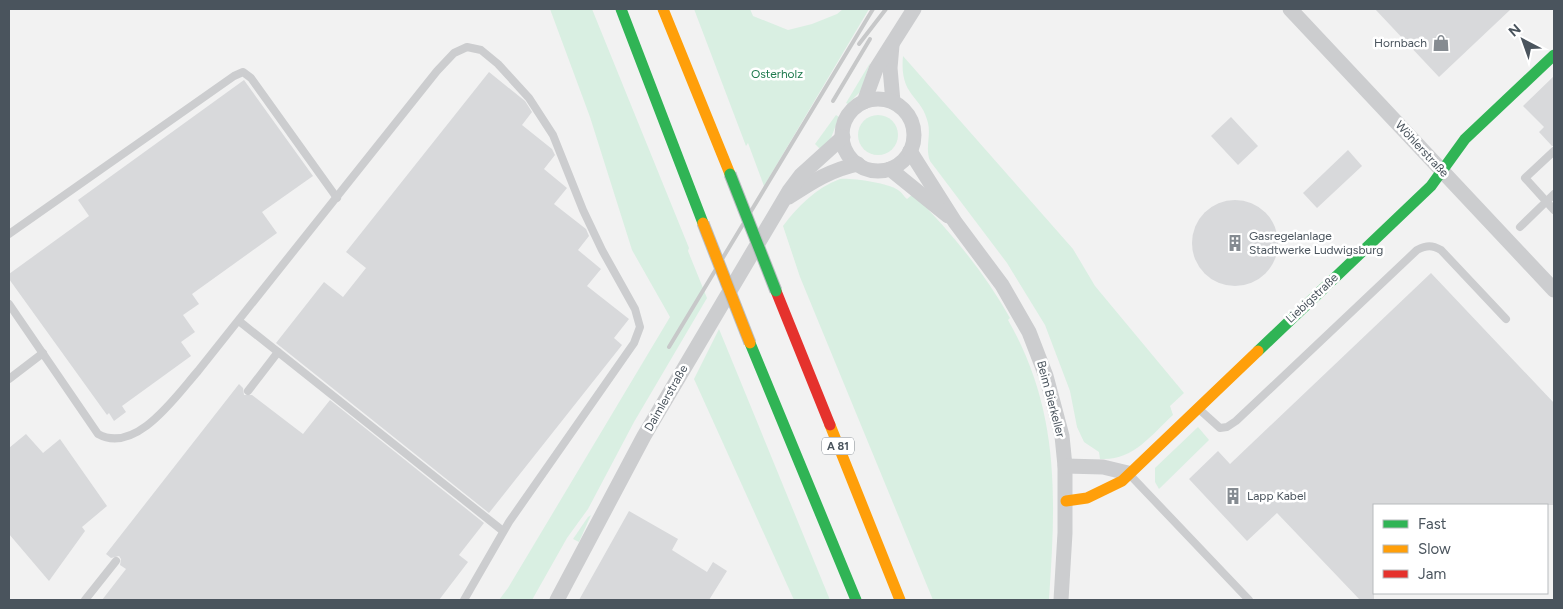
<svg xmlns="http://www.w3.org/2000/svg" width="1563" height="609" font-family="Figtree,sans-serif">
<style>
.green{fill:#d9efe2}
.building{fill:#d8d9db}
.lines{fill:none;stroke-linecap:round;stroke-linejoin:round}
.lane{stroke:#cccdcf;stroke-width:8}
.street{stroke:#cccdcf;stroke-width:15}
.fast{stroke:#30b455;stroke-width:11}
.slow{stroke:#ff9f0a;stroke-width:11}
.jam{stroke:#e5322d;stroke-width:11}
.rail{stroke:#c7c8c9;stroke-width:4}
.fast-bridge-casing{stroke:#b8bcc0;stroke-width:13;stroke-linecap:butt}
.slow-bridge-casing{stroke:#b8bcc0;stroke-width:13;stroke-linecap:butt}
.fast-bridge{stroke:#30b455;stroke-width:11}
.slow-bridge{stroke:#ff9f0a;stroke-width:11}
.labels{text-anchor:middle;dominant-baseline:central;stroke-width:5;stroke-linejoin:round;paint-order:stroke}
.shield{fill:#fff;stroke:#80878e;stroke-width:1}
.shield-label{font-size:11px;font-weight:bold;fill:#4a545d}
.poi-label{font-size:12px;fill:#4a545d;stroke:#fff;text-anchor:start}
.park-label{font-size:12px;fill:#207a4e;stroke:#fff}
.street-label{font-size:12px;fill:#4a545d;stroke:#fff}
</style>
<rect width="100%" height="100%" fill="#f2f2f2"/>
<!-- green -->
<g class="green">
<path d="M 550,9 L 592,9 L 689,248 L 688,251 L 707,298 L 634,422 L 588,509 L 567,538 L 532,600 L 499,600 L 508,588 L 670,317 L 632,250 L 590,117 Z"/>
<path d="M 694,9 L 750,9 L 753,16 L 788,30 L 812,24 L 837,14 L 843,9 L 869,9 L 764,186 L 748,143 L 746,146 Z"/>
<path d="M 903,56 L 1073,249 L 1095,286 L 1184,393 L 1170,406 L 1173,415 C 1150,436 1133,461 1100,459 L 1099,452 L 1084,442 L 1077,427 L 1070,391 L 1045,325 L 1007,263 L 930,161 C 925,148 931,136 928,123 C 922,95 899,97 903,56 Z"/>
<path d="M 870,63 L 861,91 L 848,104 L 846,103 Z"/>
<path d="M 836,115 L 839,117 L 831,138 L 821,150 L 815,144 Z"/>
<circle cx="878" cy="135" r="20"/>
<path d="M 840,179 C 852,178 888,183 898,190 C 902,192 904,197 907,199 L 913,194 C 951,232 984,272 1010,318 L 1008,320 C 1060,411 1056,498 1049,599 L 1051,600 L 933,600 L 800,277 L 783,226 C 798,206 816,188 840,179 Z"/>
<path d="M 719,329 L 830,600 L 794,600 L 694,379 Z"/>
<path d="M 1198,427 L 1209,440 L 1159,489 L 1155,482 L 1155,468 Z"/>
<path d="M 591,515 L 579,542 L 573,539 L 588,517 Z"/>
</g>
<!-- building -->
<g class="building">
<path d="M 1375,9 L 1511,9 L 1439,77 Z"/>
<path d="M 489,72 L 525,101 L 532,112 L 522,125 L 552,149 L 555,155 L 544,169 L 567,188 L 554,204 L 586,229 L 589,236 L 578,250 L 601,269 L 587,286 L 629,319 L 614,338 L 622,345 L 489,513 L 276,343 L 324,282 L 343,297 L 366,268 L 346,252 Z"/>
<path d="M 1554,76 L 1554,146 L 1552,146 L 1539,132 L 1544,127 L 1523,106 Z"/>
<path d="M 244,80 L 313,176 L 262,212 L 277,233 L 192,294 L 199,304 L 183,315 L 195,332 L 181,342 L 191,356 L 122,406 L 126,412 L 114,421 L 109,413 L 107,415 L 9,279 L 9,274 L 89,216 L 78,200 Z"/>
<path d="M 1231,117 L 1258,146 L 1238,165 L 1211,136 Z"/>
<path d="M 1348,150 L 1362,166 L 1317,208 L 1303,193 Z"/>
<circle cx="1235" cy="243" r="43"/>
<path d="M 1431,273 L 1554,403 L 1554,505 L 1374,505 L 1374,600 L 1360,600 L 1277,513 L 1247,541 L 1189,479 L 1218,451 L 1230,464 Z"/>
<path d="M 239,384 L 243,388 L 244,395 L 252,395 L 303,434 L 330,400 L 484,523 L 459,555 L 468,562 L 439,600 L 102,600 L 126,569 L 120,565 L 121,559 L 119,556 L 111,558 L 106,554 Z"/>
<path d="M 26,434 L 43,453 L 60,439 L 107,506 L 82,527 L 85,531 L 49,581 L 9,534 L 9,448 Z"/>
<path d="M 629,511 L 678,539 L 672,550 L 707,572 L 713,562 L 727,571 L 709,600 L 579,600 Z"/>
</g>
<g class="lines">
<!-- lane -->
<g class="lane">
<path d="M 1554,151 L 1525,178 L 1554,210"/>
<path d="M 1520,227 L 1554,194"/>
<path d="M 9,234 L 234,76 L 243,72 L 251,78 L 337,198"/>
<path d="M 9,304 L 98,434 C 136,455 176,396 198,371 L 437,71 L 454,53 L 467,47 L 481,50 L 498,64 L 529,98 L 553,135 L 583,210 L 602,250 L 635,309 L 640,327 L 634,343 L 509,522 L 464,600"/>
<path d="M 239,321 L 503,531"/>
<path d="M 9,379 L 43,353"/>
<path d="M 248,391 L 278,352"/>
<path d="M 1200,410 L 1220,428 L 1227,427 L 1236,421 L 1417,250 C 1427,245 1432,245 1441,250 L 1506,319"/>
<path d="M 1130,475 L 1249,600"/>
<path d="M 85,600 L 116,561"/>
</g>
<!-- street -->
<g class="street">
<path d="M 1290,9 L 1554,290"/>
<path d="M 892,45 L 890,68 L 893,102"/>
<circle cx="878" cy="135" r="36"/>
<path d="M 864,102 L 876,69 L 914,9"/>
<path d="M 910,151 L 955,222 L 1002,285 L 1029,332 L 1046,376 L 1062,436 L 1065,466 L 1065,533 L 1061,600"/>
<path d="M 890,169 L 948,216"/>
<path d="M 789,197 C 812,182 830,170 858,164"/>
<path d="M 1065,466 L 1103,467 L 1128,473"/>
<path d="M 557,600 L 644,436 L 789,191 L 801,175 L 843,137"/>
</g>
<!-- fast -->
<g class="fast">
<path d="M 621,9 L 703,223"/>
<path d="M 750,343 L 856,600"/>
<path d="M 1258,351 L 1431,186 L 1465,139 L 1554,55"/>
</g>
<!-- slow -->
<g class="slow">
<path d="M 663,9 L 730,174"/>
<path d="M 830,425 L 900,600"/>
<path d="M 1066,501 L 1087,498 L 1122,481 L 1258,351"/>
</g>
<!-- jam -->
<path class="jam" d="M 776,291 L 830,425"/>
<!-- rail -->
<g class="rail">
<path d="M 859,44 L 886,9"/>
<path d="M 833,101 L 870,39"/>
<path d="M 669,347 L 873,9"/>
</g>
<!-- fast-bridge casing -->
<g class="fast-bridge-casing">
<path id="fast-bridge" d="M 730,174 L 776,291"/>
</g>
<!-- slow-bridge casing -->
<g class="slow-bridge-casing">
<path id="slow-bridge" d="M 703,223 L 750,343"/>
</g>
<!-- fast-bridge -->
<use href="#fast-bridge" class="fast-bridge"/>
<!-- slow-bridge -->
<use href="#slow-bridge" class="slow-bridge"/>
</g>
<!-- icons -->
<defs>
<g id="shop-bare" transform="scale(1.35)"><path d="M-5-2.5h2.3a2.7 3.5 0 0 1 5.4 0H5L5.5 6h-11ZM-1.5-2.5h3a1.5 2.3 0 0 0-3 0Z" fill="#858b91" stroke="#fff" stroke-width="2.5" paint-order="stroke"/></g>
<g id="building-bare" transform="scale(1.35)"><path d="M-4-6H4V6H1V3H-1V6H-4ZM-2.5-4.3h1.7v1.8h-1.7ZM.8-4.3h1.7v1.8H.8ZM-2.5-1h1.7V.8h-1.7ZM.8-1h1.7V.8H.8Z" fill="#858b91" stroke="#fff" stroke-width="2.5" paint-order="stroke"/></g>
</defs>
<g fill-rule="evenodd">
<use href="#shop-bare" x="1441" y="43"/>
<use href="#building-bare" x="1235" y="243"/>
<use href="#building-bare" x="1233" y="496"/>
</g>
<g class="labels">
<!-- shield labels -->
<rect class="shield" x="822" y="437.5" width="32" height="17" rx="4"/>
<g class="shield-label">
<text x="838" y="446">A 81</text>
</g>
<!-- poi labels -->
<g class="poi-label">
<text x="1427" y="43" text-anchor="end">Hornbach</text>
<text x="1249" y="236">Gasregelanlage<tspan x="1249" dy="14">Stadtwerke Ludwigsburg</tspan></text>
<text x="1247" y="496">Lapp Kabel</text>
</g>
<!-- park labels -->
<g class="park-label">
<text x="777" y="74">Osterholz</text>
</g>
<!-- street labels -->
<g class="street-label">
<text transform="translate(1422 149) rotate(47)">Wöhlerstraße</text>
<text transform="translate(1312 298) rotate(-43)">Liebigstraße</text>
<text transform="translate(666 398) rotate(-60)">Daimlerstraße</text>
<text transform="translate(1051 399) rotate(75)">Beim Bierkeller</text>
</g>
</g>
<!-- border -->
<rect width="1563" height="609" fill="none" stroke="#4a545d" stroke-width="20"/>
<!-- legend -->
<rect x="1373" y="504" width="175" height="90" fill="#ffffff" stroke="#b7bbbe"/>
<rect x="1383" y="520" width="25" height="8" fill="#30b455" stroke="#b7bbbe"/>
<text x="1418" y="529" font-size="15" fill="#4a545d">Fast</text>
<rect x="1383" y="545" width="25" height="8" fill="#ff9f0a" stroke="#b7bbbe"/>
<text x="1418" y="554" font-size="15" fill="#4a545d">Slow</text>
<rect x="1383" y="570" width="25" height="8" fill="#e5322d" stroke="#b7bbbe"/>
<text x="1418" y="579" font-size="15" fill="#4a545d">Jam</text>
<!-- north arrow -->
<g transform="translate(1523 40) rotate(319)" stroke="#ffffff" stroke-width="4" paint-order="stroke">
<path d="M0-4L9 19L0 12L-9 19Z" fill="#4a545d"/>
<text y="-8" font-size="14" font-weight="bold" text-anchor="middle" fill="#4a545d">N</text>
</g>
</svg>
